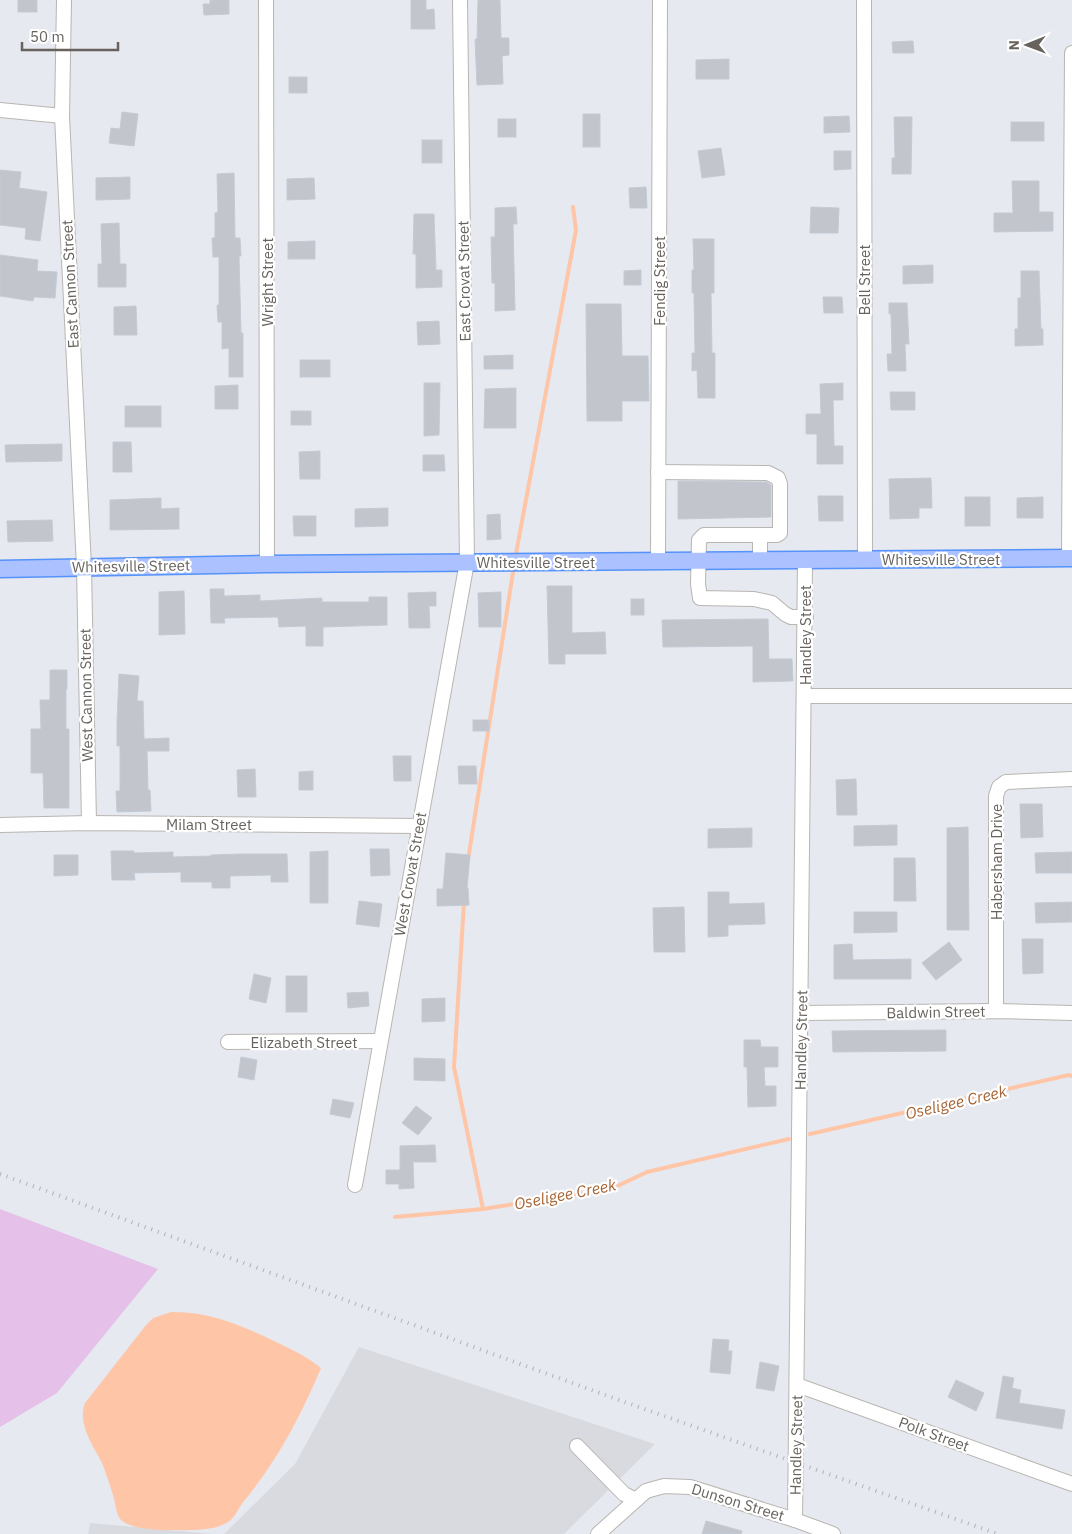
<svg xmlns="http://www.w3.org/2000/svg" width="1072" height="1534" font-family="'IBM Plex Sans',sans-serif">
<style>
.industrial{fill:#d8dadf}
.green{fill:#e5c1e9}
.water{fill:#ffc5a7}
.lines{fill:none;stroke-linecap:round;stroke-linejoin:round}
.stream{stroke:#ffc5a7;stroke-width:4}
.building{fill:#c2c5cb;stroke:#c3cbd6}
.minor-casing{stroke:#b9b5b1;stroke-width:16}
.major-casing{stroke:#5593fa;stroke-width:19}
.minor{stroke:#fff;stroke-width:14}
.major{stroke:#acc1ff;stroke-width:16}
.rail{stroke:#b3b2b0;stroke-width:4;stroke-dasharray:1 6;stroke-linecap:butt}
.labels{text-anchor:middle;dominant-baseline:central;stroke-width:4.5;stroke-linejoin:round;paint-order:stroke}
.street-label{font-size:15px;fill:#67625d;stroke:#fff}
.water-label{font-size:16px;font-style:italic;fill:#a66637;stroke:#fff}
</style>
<rect width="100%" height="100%" fill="#e6e9f0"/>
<!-- industrial -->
<g class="industrial">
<path d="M 359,1347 L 655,1444 L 564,1534 L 224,1534 L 295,1464 Z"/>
<path d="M 90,1523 L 213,1534 L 88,1534 Z"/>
</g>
<!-- green -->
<path class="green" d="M 0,1209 L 158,1269 L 57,1393 L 0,1427 Z"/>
<!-- water -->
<path class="water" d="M 171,1312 C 208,1311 241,1325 274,1341 C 291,1349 306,1356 321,1368 C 301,1416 277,1461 244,1501 C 238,1508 236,1517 228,1522 C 213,1532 186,1530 169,1530 C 156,1530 131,1529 121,1520 C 116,1514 116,1506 114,1499 C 111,1487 106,1474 102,1463 C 93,1445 77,1424 85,1403 L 146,1325 L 153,1318 Z"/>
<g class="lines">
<!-- stream -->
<g class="stream">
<path d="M 515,559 L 576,230 L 573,207"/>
<path d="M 468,860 L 514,566"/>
<path d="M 464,902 L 454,1067 L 483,1209"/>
<path d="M 810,1134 L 1069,1075 L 1072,1076"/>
<path d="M 395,1217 L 483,1209 L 611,1189 L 647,1172 L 789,1139"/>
</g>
</g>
<!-- building -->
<g class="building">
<rect x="18" y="0" width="19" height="12"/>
<path d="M 210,0 L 229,0 L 229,14 L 204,15 L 203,4 L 210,4 Z"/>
<path d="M 411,0 L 426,0 L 426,10 L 434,9 L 435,29 L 411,29 Z"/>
<path d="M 478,0 L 500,0 L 501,38 L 509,38 L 509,55 L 502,56 L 503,84 L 477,85 L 475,39 L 477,39 Z"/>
<path d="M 913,41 L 914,53 L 893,53 L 892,42 Z"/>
<path d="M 729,59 L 729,79 L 696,79 L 696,60 Z"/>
<rect x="289" y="77" width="18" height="16"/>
<path d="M 122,112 L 138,114 L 134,146 L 109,143 L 111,128 L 120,129 Z"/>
<rect x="583" y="114" width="17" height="33"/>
<path d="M 849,116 L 850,132 L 824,133 L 824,117 Z"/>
<path d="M 894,117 L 912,117 L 911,174 L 892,174 L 892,158 L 895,158 Z"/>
<rect x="498" y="119" width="18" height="18"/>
<rect x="1011" y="122" width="33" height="19"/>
<rect x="422" y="140" width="20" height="23"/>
<path d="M 721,148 L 725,175 L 702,178 L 698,151 Z"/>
<path d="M 834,151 L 851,151 L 851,169 L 834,170 Z"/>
<path d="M 0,170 L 21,172 L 19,188 L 47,192 L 40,241 L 25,239 L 26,228 L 0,225 Z"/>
<path d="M 234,173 L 235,238 L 240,238 L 241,256 L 239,256 L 241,333 L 243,333 L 243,377 L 229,377 L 229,348 L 222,349 L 222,322 L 218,322 L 217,305 L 219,305 L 219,257 L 213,257 L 212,238 L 215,238 L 215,213 L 218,212 L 217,174 Z"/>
<path d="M 130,177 L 130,199 L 96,200 L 96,178 Z"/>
<path d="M 314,178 L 315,199 L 287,200 L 287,179 Z"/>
<path d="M 1012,181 L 1039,181 L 1039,212 L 1053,212 L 1053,231 L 994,232 L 994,213 L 1013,213 Z"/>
<path d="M 646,187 L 647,208 L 630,208 L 629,188 Z"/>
<path d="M 516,207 L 517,224 L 513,224 L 515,310 L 495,311 L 495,283 L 492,283 L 491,237 L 495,237 L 495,208 Z"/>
<path d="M 811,207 L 839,208 L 838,233 L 810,233 Z"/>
<path d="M 414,214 L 434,214 L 436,270 L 442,270 L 442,287 L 416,288 L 416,254 L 413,254 Z"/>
<path d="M 119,223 L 120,264 L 126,264 L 126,287 L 98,287 L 98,264 L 102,264 L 101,224 Z"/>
<path d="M 693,239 L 714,239 L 714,293 L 711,293 L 712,353 L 715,353 L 715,398 L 698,398 L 697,370 L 692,371 L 692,353 L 695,353 L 694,293 L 692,293 L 692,270 L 694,270 Z"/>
<path d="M 315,241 L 315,259 L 288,259 L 288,242 Z"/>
<path d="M 0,255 L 38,260 L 37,271 L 57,272 L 55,298 L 34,297 L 33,301 L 0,296 Z"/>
<path d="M 933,265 L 933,283 L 903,284 L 903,266 Z"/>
<path d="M 641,270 L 641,285 L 624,285 L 624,271 Z"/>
<path d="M 1021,271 L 1039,271 L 1041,329 L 1043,329 L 1043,345 L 1015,346 L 1015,329 L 1018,329 L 1018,298 L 1021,298 Z"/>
<path d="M 823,297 L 842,297 L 843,313 L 824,313 Z"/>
<path d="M 889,303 L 907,303 L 909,344 L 905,344 L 906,371 L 888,371 L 887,354 L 892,354 L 891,314 L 889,314 Z"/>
<path d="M 586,304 L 621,304 L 622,356 L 648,356 L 649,401 L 622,401 L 622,421 L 587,421 Z"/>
<path d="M 136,306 L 137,335 L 114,335 L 114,307 Z"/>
<path d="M 439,321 L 440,344 L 418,345 L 417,322 Z"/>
<path d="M 513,355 L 513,369 L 484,369 L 484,356 Z"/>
<rect x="300" y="360" width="30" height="17"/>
<path d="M 424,383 L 440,383 L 439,435 L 424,436 Z"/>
<path d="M 843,383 L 843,400 L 833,400 L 834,446 L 843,446 L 843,464 L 817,464 L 817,434 L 806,434 L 806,414 L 821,414 L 820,384 Z"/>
<path d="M 238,385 L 238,409 L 215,409 L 215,386 Z"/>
<path d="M 516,388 L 516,428 L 484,428 L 485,389 Z"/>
<path d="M 890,392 L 915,392 L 915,410 L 891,410 Z"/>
<rect x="125" y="406" width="36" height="21"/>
<rect x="291" y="411" width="20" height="14"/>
<path d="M 113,442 L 131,442 L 132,472 L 113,472 Z"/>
<path d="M 62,444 L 62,461 L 6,462 L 5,445 Z"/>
<path d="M 320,451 L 320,479 L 300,479 L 299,452 Z"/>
<path d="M 423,455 L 444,455 L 445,471 L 423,471 Z"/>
<path d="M 931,478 L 932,508 L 919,508 L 919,518 L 890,519 L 889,479 Z"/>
<path d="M 678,481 L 766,482 L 771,485 L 771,517 L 678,519 Z"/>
<path d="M 818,496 L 843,496 L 843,521 L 819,521 Z"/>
<rect x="965" y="497" width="25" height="29"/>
<path d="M 1043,497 L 1043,518 L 1017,518 L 1017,498 Z"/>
<path d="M 161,498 L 161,509 L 179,508 L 179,529 L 110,530 L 110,500 Z"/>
<path d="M 388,508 L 388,526 L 355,527 L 355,509 Z"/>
<path d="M 500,514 L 501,539 L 487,540 L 487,515 Z"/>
<path d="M 293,516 L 316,516 L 316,536 L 294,536 Z"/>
<path d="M 52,520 L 53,541 L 8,542 L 7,521 Z"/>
<path d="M 547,586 L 572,586 L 572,633 L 605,632 L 606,654 L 565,654 L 565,664 L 549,664 Z"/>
<path d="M 210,589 L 224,589 L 224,596 L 260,595 L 260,601 L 322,598 L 322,602 L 369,602 L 369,597 L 387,597 L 387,625 L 323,627 L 323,646 L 306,646 L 306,626 L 279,627 L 278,617 L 224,618 L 225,623 L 211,623 Z"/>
<path d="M 184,591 L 185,634 L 159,635 L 159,592 Z"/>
<path d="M 436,592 L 436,606 L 429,606 L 430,628 L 409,628 L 408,593 Z"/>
<path d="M 501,592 L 501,627 L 479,627 L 478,593 Z"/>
<rect x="631" y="599" width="13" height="16"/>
<path d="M 768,619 L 769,659 L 792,659 L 793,681 L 753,682 L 753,646 L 663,647 L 662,620 Z"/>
<path d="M 50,670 L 67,670 L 67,689 L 66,689 L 66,729 L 69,729 L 69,808 L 44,808 L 43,773 L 31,773 L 31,729 L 41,729 L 40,700 L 50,700 Z"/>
<path d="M 119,674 L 139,676 L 137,701 L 143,701 L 144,739 L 169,738 L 169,751 L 147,751 L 148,790 L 150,790 L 151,811 L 117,812 L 116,791 L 120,791 L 120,746 L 117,746 L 117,723 Z"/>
<rect x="473" y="720" width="16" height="11"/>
<path d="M 393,756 L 411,756 L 411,781 L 394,781 Z"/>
<path d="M 458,766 L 476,766 L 477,784 L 459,784 Z"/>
<path d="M 255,769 L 256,797 L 238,797 L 237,770 Z"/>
<path d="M 313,771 L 313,790 L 299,790 L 299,772 Z"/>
<path d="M 856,779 L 857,815 L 837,815 L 836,780 Z"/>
<path d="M 1020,804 L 1042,804 L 1043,837 L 1021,838 Z"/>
<path d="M 897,825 L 897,845 L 854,846 L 854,826 Z"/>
<path d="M 968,827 L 969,930 L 947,930 L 947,828 Z"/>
<path d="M 752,828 L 752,847 L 708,848 L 708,829 Z"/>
<path d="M 370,849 L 389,849 L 390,875 L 371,876 Z"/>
<path d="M 111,851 L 134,851 L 134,853 L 173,852 L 173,857 L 211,856 L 211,855 L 240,854 L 287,854 L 288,882 L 271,882 L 271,875 L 230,876 L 230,888 L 212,888 L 212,882 L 181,882 L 181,872 L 134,873 L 135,880 L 112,880 Z"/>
<path d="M 328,851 L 328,903 L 310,903 L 310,852 Z"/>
<path d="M 1072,852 L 1072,873 L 1036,873 L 1035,853 Z"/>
<path d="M 446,853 L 470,855 L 467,888 L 468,888 L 469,905 L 437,906 L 437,889 L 443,889 Z"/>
<path d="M 54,855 L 78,855 L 78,875 L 54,876 Z"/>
<path d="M 894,858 L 915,858 L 916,901 L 894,901 Z"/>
<path d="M 708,892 L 729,892 L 729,904 L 764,903 L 765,924 L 728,925 L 728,936 L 708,937 Z"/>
<path d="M 359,901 L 382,904 L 379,927 L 356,924 Z"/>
<path d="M 1072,902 L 1072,922 L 1036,923 L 1035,903 Z"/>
<path d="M 684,907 L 685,952 L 654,952 L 653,908 Z"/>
<path d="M 854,912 L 897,912 L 897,932 L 854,933 Z"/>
<path d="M 1022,939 L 1043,939 L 1043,973 L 1023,974 Z"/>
<path d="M 949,942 L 962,960 L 936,980 L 922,963 Z"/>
<path d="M 852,944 L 853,960 L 911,959 L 911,979 L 834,979 L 834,945 Z"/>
<path d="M 254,974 L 271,978 L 266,1003 L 249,999 Z"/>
<rect x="286" y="976" width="21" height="36"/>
<path d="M 368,992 L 369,1006 L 348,1008 L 347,993 Z"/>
<path d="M 445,998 L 445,1021 L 422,1022 L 422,999 Z"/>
<path d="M 946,1030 L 946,1051 L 833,1052 L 832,1031 Z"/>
<path d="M 744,1040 L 760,1040 L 761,1047 L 778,1047 L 778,1067 L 764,1067 L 765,1086 L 776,1086 L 776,1106 L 748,1107 L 747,1067 L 744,1067 Z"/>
<path d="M 241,1057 L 257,1060 L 254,1080 L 238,1077 Z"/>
<path d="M 414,1058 L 445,1059 L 445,1081 L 414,1080 Z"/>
<path d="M 333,1099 L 354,1103 L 350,1118 L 330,1114 Z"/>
<path d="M 416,1106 L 432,1118 L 418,1135 L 402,1123 Z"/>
<path d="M 435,1145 L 436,1162 L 413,1162 L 414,1188 L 399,1189 L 399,1184 L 386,1184 L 386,1170 L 400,1170 L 400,1146 Z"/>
<path d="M 713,1339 L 729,1340 L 728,1351 L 732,1351 L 730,1374 L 710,1372 Z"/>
<path d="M 760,1362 L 779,1366 L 774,1391 L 756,1388 Z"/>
<path d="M 1003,1376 L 1014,1378 L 1012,1388 L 1021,1390 L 1019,1403 L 1065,1410 L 1062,1429 L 996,1418 Z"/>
<path d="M 956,1380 L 984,1393 L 976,1411 L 948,1397 Z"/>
<path d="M 706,1521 L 742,1531 L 741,1534 L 702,1534 Z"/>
</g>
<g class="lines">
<!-- minor casing -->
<g class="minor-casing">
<g id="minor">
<path d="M 64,0 L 62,116 L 84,567 L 89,823"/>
<path d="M 266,0 L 267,564"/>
<path d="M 864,0 L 865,559"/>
<path d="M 0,110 L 62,116"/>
<path d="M 658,472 L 768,473 L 778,478 L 780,484 L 780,533 L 777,535 L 704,535 L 699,540 L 698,584 L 700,598 L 754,599 L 772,603 L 785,614 L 791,617 L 806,617"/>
<path d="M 1069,558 L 1072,53"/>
<path d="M 760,560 L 760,535"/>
<path d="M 658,561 L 660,0"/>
<path d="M 805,696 L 1072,696"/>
<path d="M 0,825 L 89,823 L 419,826"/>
<path d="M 996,1011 L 996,796 L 999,787 L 1006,782 L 1072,779"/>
<path d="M 801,1013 L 996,1011 L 1072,1013"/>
<path d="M 228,1042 L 380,1041"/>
<path d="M 355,1185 L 467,562 L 460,0"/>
<path d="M 797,1385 L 1072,1484"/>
<path d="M 577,1446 L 624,1494 L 636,1500"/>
<path d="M 795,1520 L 805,560"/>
<path d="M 598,1534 L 646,1491 L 664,1486 L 690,1487 L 795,1520 L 833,1534"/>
</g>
</g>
<!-- major casing -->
<g class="major-casing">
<path id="major" d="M 0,569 L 267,564 L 1072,558"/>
</g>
<!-- minor -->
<use href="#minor" class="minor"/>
<!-- major -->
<use href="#major" class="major"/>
<!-- rail -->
<path class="rail" d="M 0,1174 L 619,1400 L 998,1534"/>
</g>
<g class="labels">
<!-- street labels -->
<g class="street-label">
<text transform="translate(864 280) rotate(-90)">Bell Street</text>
<text transform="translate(464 281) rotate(-91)">East Crovat Street</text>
<text transform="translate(659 281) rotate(-90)">Fendig Street</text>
<text transform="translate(267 282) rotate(-90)">Wright Street</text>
<text transform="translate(70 284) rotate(-93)">East Cannon Street</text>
<text x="941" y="559">Whitesville Street</text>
<text x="536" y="562">Whitesville Street</text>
<text transform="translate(131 566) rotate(-1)">Whitesville Street</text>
<text transform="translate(805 635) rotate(-90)">Handley Street</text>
<text transform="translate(86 695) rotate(-91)">West Cannon Street</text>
<text x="209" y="824">Milam Street</text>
<text transform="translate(996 862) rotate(-90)">Habersham Drive</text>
<text transform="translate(410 874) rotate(-80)">West Crovat Street</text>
<text transform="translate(936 1012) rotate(-1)">Baldwin Street</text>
<text transform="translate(801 1040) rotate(-89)">Handley Street</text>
<text x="304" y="1042">Elizabeth Street</text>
<text transform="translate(934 1434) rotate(20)">Polk Street</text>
<text transform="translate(796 1445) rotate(-89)">Handley Street</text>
<text transform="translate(738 1502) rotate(17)">Dunson Street</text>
</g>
<!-- water labels -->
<g class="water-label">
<text transform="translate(956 1102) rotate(-13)">Oseligee Creek</text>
<text transform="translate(565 1194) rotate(-11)">Oseligee Creek</text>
</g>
</g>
<!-- north arrow -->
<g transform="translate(1027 45) rotate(269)" stroke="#ffffff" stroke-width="4" paint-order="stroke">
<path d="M0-4L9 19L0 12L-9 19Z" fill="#67625d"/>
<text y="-8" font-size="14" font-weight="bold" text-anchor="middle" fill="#67625d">N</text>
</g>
<!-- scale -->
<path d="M22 42v8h96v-8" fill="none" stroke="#67625d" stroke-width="2.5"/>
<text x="30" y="42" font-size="15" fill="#67625d" stroke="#ffffff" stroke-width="4" paint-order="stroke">50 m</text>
</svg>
